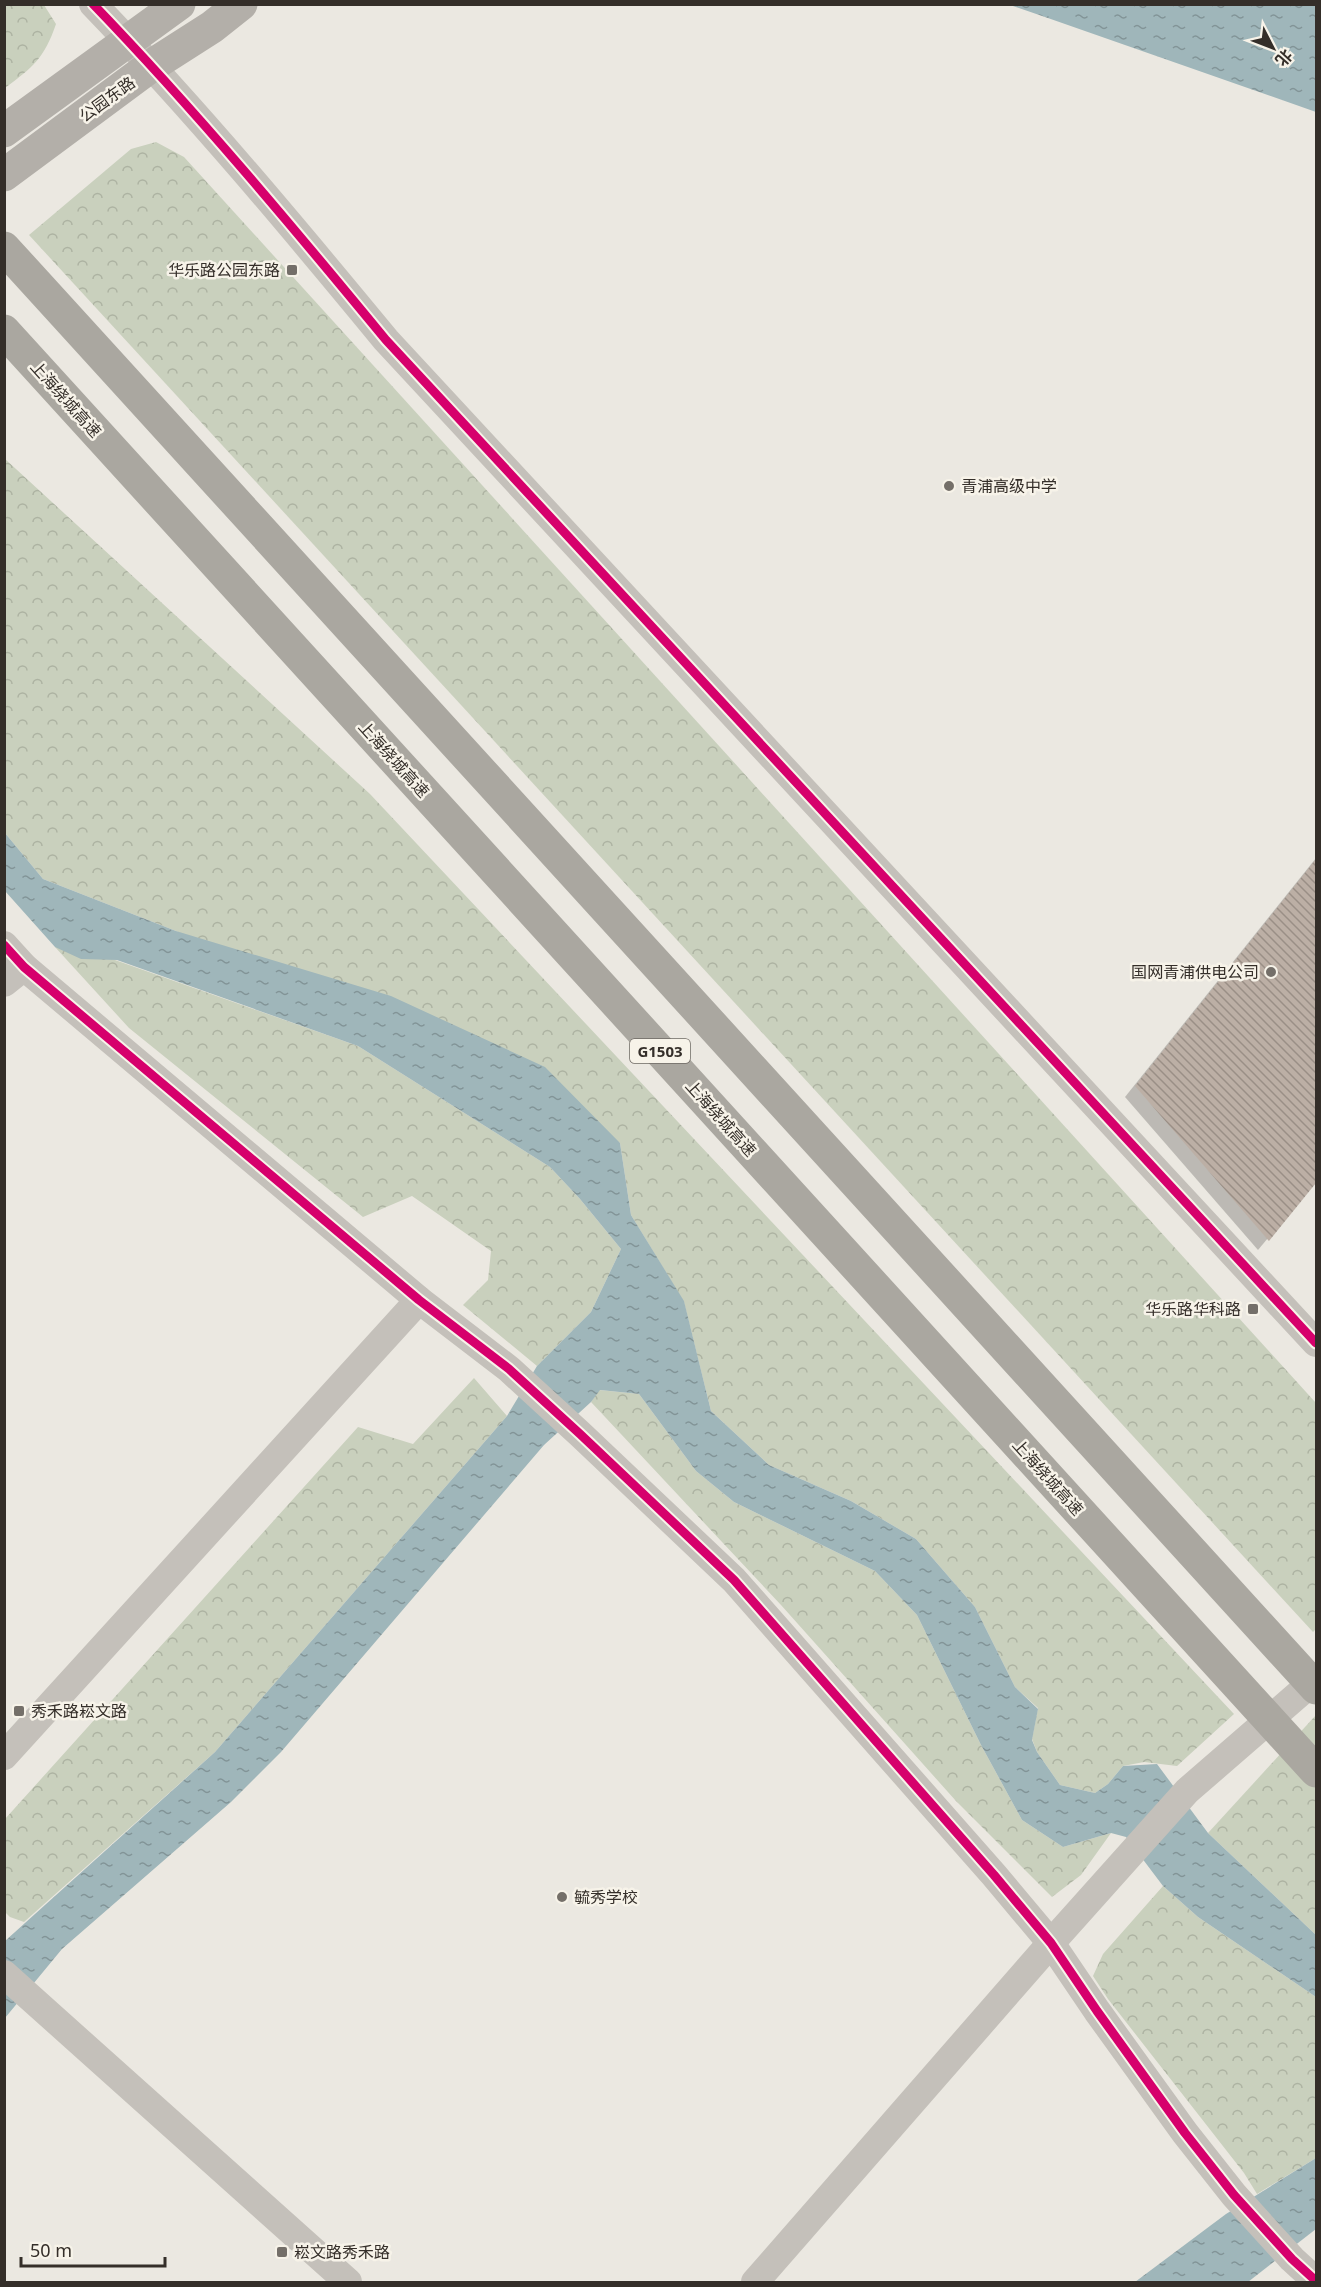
<svg xmlns="http://www.w3.org/2000/svg" width="1321" height="2287" font-family="'Noto Sans','Noto Sans SC',sans-serif">
<style>
.forest{fill:url(#forest-crowns)}
.water{fill:url(#water-ripples)}
.shadow{fill:#0003}
.building{fill:url(#building-back-hatch)}
.lines{fill:none;stroke-linecap:round;stroke-linejoin:round}
.minor{stroke:#c4c0ba;stroke-width:28}
.major{stroke:#b3afa9;stroke-width:33}
.highway{stroke:#aaa7a0;stroke-width:33}
.cycleway-casing{stroke:#f7f3e9;stroke-width:13}
.cycleway{stroke:#d6006c;stroke-width:9}
.poi-dot{fill:#746f69;stroke:#f7f3e9;stroke-width:2}
.labels{text-anchor:middle;dominant-baseline:central;stroke-width:5;stroke-linejoin:round;paint-order:stroke}
.shield{fill:#f7f3e9;stroke:#6e6963;stroke-width:1.5}
.shield-label{font-size:15px;font-weight:bold;fill:#342e29}
.street-label{font-size:16px;fill:#342e29;stroke:#f7f3e9}
.poi-label{font-size:16px;fill:#342e29;stroke:#f7f3e9;text-anchor:start}
</style>
<defs>
<pattern id="forest-crowns" width="20" height="18" patternUnits="userSpaceOnUse" patternTransform="scale(1.5)"><rect width="20" height="18" fill="#c9d0bd"/><path d="M2 6a3 3 0 1 1 6 0M12 15a3 3 0 1 1 6 0" fill="none" stroke="#adb3a2"/></pattern>
<pattern id="water-ripples" width="26" height="14" patternUnits="userSpaceOnUse" patternTransform="scale(1.5)"><rect width="26" height="14" fill="#9fb6ba"/><path d="M2 4q2-2 4 0t4 0M15 11q2-2 4 0t4 0" fill="none" stroke="#829497"/></pattern>
<pattern id="building-back-hatch" width="6" height="6" patternUnits="userSpaceOnUse" patternTransform="scale(1.5)"><rect width="6" height="6" fill="#bcafa5"/><path d="M-1 5l2 2M0 0l6 6M5-1l2 2" fill="none" stroke="#9a8f86"/></pattern>
</defs>
<rect width="100%" height="100%" fill="#ebe8e1"/>
<!-- forest -->
<g class="forest">
<path d="M 5,4 L 44,5 L 56,24 C 44,59 33,67 5,88 Z"/>
<path d="M 156,142 L 184,157 L 1316,1403 L 1316,1629 L 1313,1632 L 29,235 L 131,149 Z"/>
<path d="M 4,458 L 370,794 L 1234,1714 L 1177,1766 L 1144,1762 L 1123,1766 L 1108,1784 L 1095,1793 L 1060,1785 L 1037,1752 L 1032,1739 L 1038,1708 L 1015,1687 L 975,1607 L 916,1539 L 851,1501 L 769,1465 L 711,1411 L 684,1302 L 631,1215 L 620,1143 L 176,931 L 43,879 L 5,833 Z"/>
<path d="M 67,943 L 358,1046 L 550,1167 L 580,1199 L 621,1249 L 591,1312 L 537,1366 L 463,1305 L 488,1280 L 491,1251 L 412,1196 L 363,1217 L 129,1028 L 55,947 Z"/>
<path d="M 474,1378 L 507,1416 L 215,1752 L 24,1922 L 10,1917 L 5,1912 L 5,1819 L 358,1427 L 413,1444 Z"/>
<path d="M 599,1390 L 639,1394 L 696,1471 L 734,1502 L 875,1571 L 917,1615 L 981,1745 L 1022,1820 L 1063,1847 L 1111,1833 L 1081,1875 L 1052,1897 L 956,1801 L 781,1605 L 591,1402 Z"/>
<path d="M 1316,1715 L 1316,1935 L 1208,1833 Z"/>
<path d="M 1163,1886 L 1198,1917 L 1316,1997 L 1316,2158 L 1257,2194 L 1244,2173 L 1108,1999 L 1093,1976 L 1103,1954 Z"/>
</g>
<!-- water -->
<g class="water">
<path d="M 1010,5 L 1316,5 L 1316,112 L 1045,17 Z"/>
<path d="M 5,833 L 43,879 L 176,931 L 391,996 L 545,1067 L 620,1143 L 631,1215 L 684,1301 L 711,1411 L 769,1465 L 851,1501 L 916,1539 L 975,1607 L 1015,1687 L 1038,1709 L 1032,1740 L 1037,1752 L 1060,1785 L 1095,1793 L 1108,1784 L 1123,1766 L 1157,1764 L 1208,1833 L 1316,1935 L 1316,1997 L 1198,1917 L 1163,1886 L 1126,1837 L 1111,1833 L 1063,1847 L 1022,1820 L 981,1745 L 917,1615 L 875,1571 L 734,1502 L 696,1471 L 639,1394 L 600,1390 L 591,1402 L 544,1445 L 281,1752 L 231,1802 L 62,1949 L 5,2018 L 5,1941 L 215,1752 L 507,1416 L 537,1366 L 591,1312 L 621,1249 L 580,1199 L 550,1167 L 358,1046 L 117,960 L 81,959 L 55,947 L 5,891 Z"/>
<path d="M 1316,2158 L 1316,2229 L 1248,2282 L 1135,2282 L 1226,2214 Z"/>
</g>
<!-- shadow -->
<path class="shadow" d="M 1316,858 L 1316,1181 L 1258,1250 L 1125,1097 Z"/>
<!-- building -->
<path class="building" d="M 1316,859 L 1316,1183 L 1269,1241 L 1135,1086 Z"/>
<g class="lines">
<!-- minor -->
<g class="minor">
<path d="M 93,4 C 196,111 292,226 386,340 L 1316,1343"/>
<path d="M 4,945 L 24,967 L 419,1300 L 509,1369 L 580,1434 L 734,1580 L 994,1875 L 1051,1943 L 1097,2011 L 1185,2133 L 1234,2195 L 1292,2259 L 1316,2281"/>
<path d="M 4,983 L 24,967"/>
<path d="M 4,1756 L 419,1300"/>
<path d="M 4,1974 L 348,2282"/>
<path d="M 755,2282 L 1051,1943 L 1187,1791 L 1316,1679"/>
</g>
<!-- major -->
<g class="major">
<path d="M 4,131 L 179,4"/>
<path d="M 4,175 L 151,66 L 212,27 L 241,4"/>
</g>
<!-- highway -->
<g class="highway">
<path d="M 4,248 L 1316,1688"/>
<path d="M 4,331 L 1316,1771"/>
</g>
<!-- cycleway casing -->
<g class="cycleway-casing">
<g id="cycleway">
<path d="M 93,4 C 196,111 292,226 386,340 L 1316,1343"/>
<path d="M 4,945 L 24,967 L 419,1300 L 509,1369 L 580,1434 L 734,1580 L 994,1875 L 1051,1943 L 1097,2011 L 1185,2133 L 1234,2195 L 1292,2259 L 1316,2281"/>
</g>
</g>
<!-- cycleway -->
<use href="#cycleway" class="cycleway"/>
</g>
<!-- markers -->
<g class="poi-dot">
<rect x="286" y="264" width="12" height="12" rx="3"/>
<circle cx="949" cy="486" r="6"/>
<circle cx="1271" cy="972" r="6"/>
<rect x="1247" y="1303" width="12" height="12" rx="3"/>
<rect x="13" y="1705" width="12" height="12" rx="3"/>
<circle cx="562" cy="1897" r="6"/>
<rect x="276" y="2246" width="12" height="12" rx="3"/>
</g>
<g class="labels">
<!-- shield labels -->
<rect class="shield" x="630" y="1039" width="60" height="24" rx="4.5"/>
<g class="shield-label">
<text x="660" y="1051">G1503</text>
</g>
<!-- street labels -->
<g class="street-label">
<text transform="translate(107 99) rotate(-36)">公园东路</text>
<text transform="translate(66 399) rotate(48)">上海绕城高速</text>
<text transform="translate(394 759) rotate(48)">上海绕城高速</text>
<text transform="translate(721 1118) rotate(48)">上海绕城高速</text>
<text transform="translate(1048 1477) rotate(48)">上海绕城高速</text>
</g>
<!-- poi labels -->
<g class="poi-label">
<text x="280" y="270" text-anchor="end">华乐路公园东路</text>
<text x="961" y="486">青浦高级中学</text>
<text x="1259" y="972" text-anchor="end">国网青浦供电公司</text>
<text x="1241" y="1309" text-anchor="end">华乐路华科路</text>
<text x="31" y="1711">秀禾路崧文路</text>
<text x="574" y="1897">毓秀学校</text>
<text x="294" y="2252">崧文路秀禾路</text>
</g>
</g>
<!-- border -->
<rect width="1321" height="2287" fill="none" stroke="#342e29" stroke-width="12"/>
<!-- north arrow -->
<g transform="translate(1273 48) rotate(132)" stroke="#f7f3e9" stroke-width="4.5" paint-order="stroke">
<path d="M0-4.5L10 22L0 15L-10 22Z" fill="#342e29"/>
<text y="-9" font-size="16" font-weight="bold" text-anchor="middle" fill="#342e29">北</text>
</g>
<!-- scale -->
<path d="M21 2257v9h144v-9" fill="none" stroke="#342e29" stroke-width="3"/>
<text x="30" y="2257" font-size="18" fill="#342e29" stroke="#f7f3e9" stroke-width="4.5" paint-order="stroke">50 m</text>
</svg>
